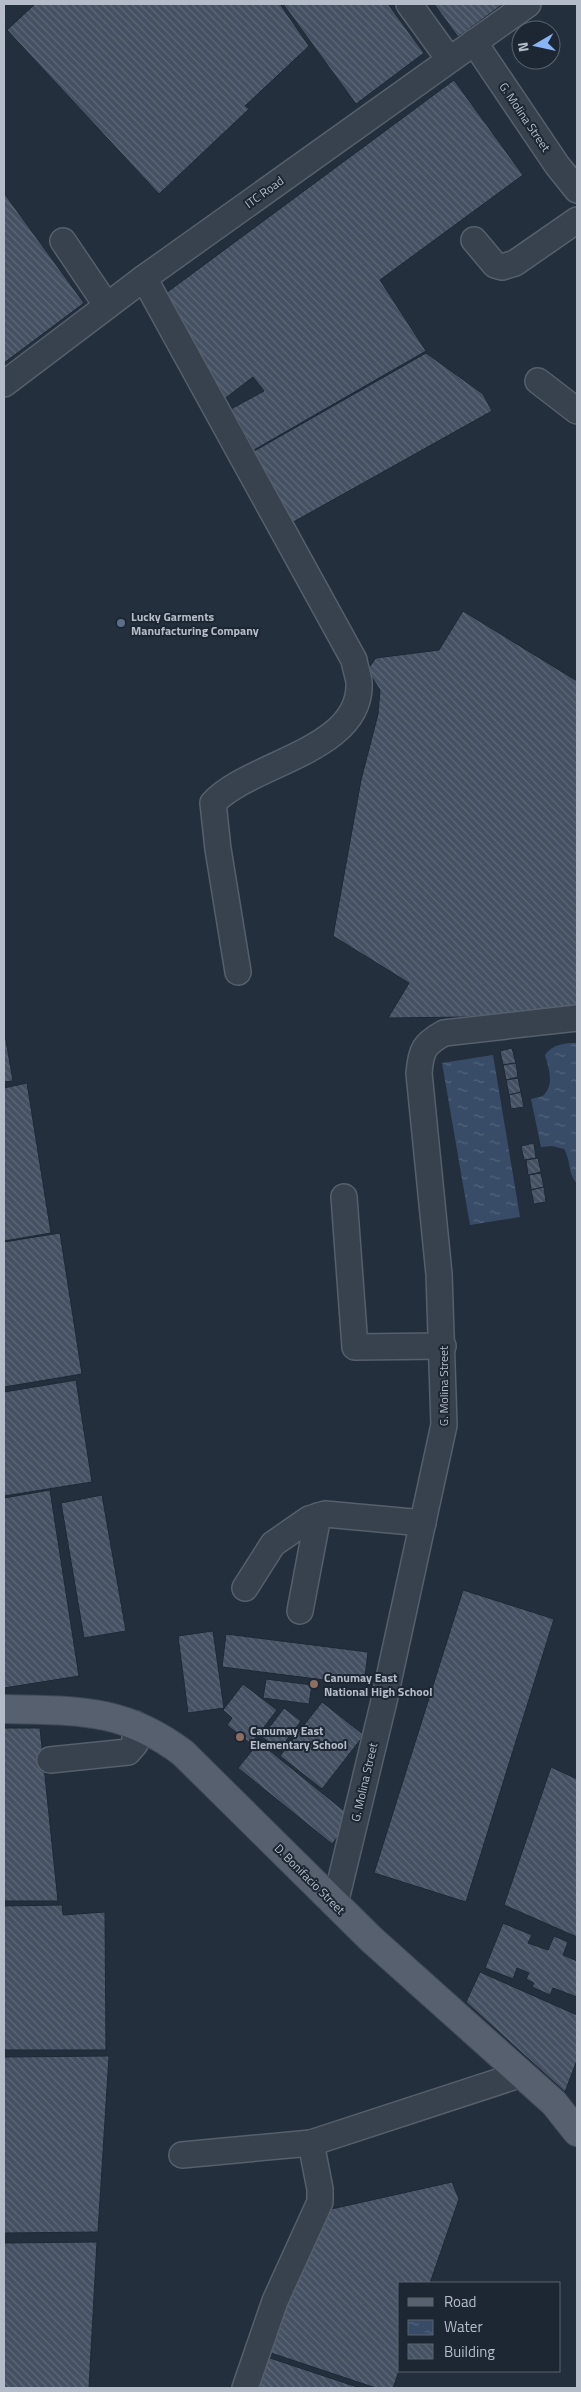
<svg xmlns="http://www.w3.org/2000/svg" width="581" height="2392" font-family="'Titillium Web',sans-serif">
<style>
.water{fill:url(#water-ripples)}
.building{fill:url(#building-back-hatch);stroke:#1f2835}
.lines{fill:none;stroke-linecap:round;stroke-linejoin:round}
.minor-casing{stroke:#565f6c;stroke-width:28}
.major-casing{stroke:#414a57;stroke-width:30}
.minor{stroke:#38414e;stroke-width:25}
.major{stroke:#56606e;stroke-width:28}
.service-dot{fill:#5c6f8a;stroke:#1d2633;stroke-width:2}
.education-dot{fill:#8d6e63;stroke:#1d2633;stroke-width:2}
.labels{text-anchor:middle;dominant-baseline:central;stroke-width:4;stroke-linejoin:round;paint-order:stroke}
.street-label{font-size:12px;fill:#b4bcc9;stroke:#1d2633}
.poi-label{font-size:12px;font-weight:bold;fill:#b4bcc9;stroke:#1d2633;text-anchor:start}
</style>
<defs>
<pattern id="water-ripples" width="26" height="14" patternUnits="userSpaceOnUse" patternTransform="scale(1.25)"><rect width="26" height="14" fill="#394c67"/><path d="M2 4q2-2 4 0t4 0M15 11q2-2 4 0t4 0" fill="none" stroke="#53647b"/></pattern>
<pattern id="building-back-hatch" width="6" height="6" patternUnits="userSpaceOnUse" patternTransform="scale(1.25)"><rect width="6" height="6" fill="#455162"/><path d="M-1 5l2 2M0 0l6 6M5-1l2 2" fill="none" stroke="#5d6877"/></pattern>
</defs>
<rect width="100%" height="100%" fill="#242f3e"/>
<!-- water -->
<g class="water">
<path d="M 577,1043 L 577,1183 C 568,1175 571,1160 564,1149 L 552,1146 L 541,1147 L 531,1099 L 543,1096 C 555,1084 549,1070 545,1055 C 553,1044 564,1043 577,1043 Z"/>
<path d="M 493,1055 L 520,1217 L 470,1225 L 442,1063 Z"/>
</g>
<!-- building -->
<g class="building">
<path d="M 35,4 L 280,4 L 309,46 L 245,106 L 249,109 L 159,194 L 7,30 Z"/>
<path d="M 283,4 L 388,4 L 424,53 L 356,104 Z"/>
<path d="M 434,4 L 503,4 L 458,37 Z"/>
<path d="M 454,80 L 523,175 L 380,280 L 426,351 L 254,450 L 231,409 L 264,391 L 253,377 L 223,400 L 166,293 Z"/>
<path d="M 4,193 L 84,303 L 4,363 Z"/>
<path d="M 426,353 L 483,394 L 492,411 L 288,525 L 249,454 Z"/>
<path d="M 463,611 L 577,681 L 577,1009 L 465,1017 L 388,1018 L 409,983 L 333,936 L 361,780 L 378,714 L 380,690 L 367,670 L 376,658 L 439,650 Z"/>
<path d="M 4,1029 L 13,1081 L 4,1082 Z"/>
<path d="M 512,1048 L 516,1063 L 503,1065 L 500,1051 Z"/>
<path d="M 516,1063 L 518,1077 L 506,1080 L 503,1065 Z"/>
<path d="M 518,1078 L 521,1092 L 509,1095 L 506,1080 Z"/>
<path d="M 27,1083 L 51,1233 L 4,1241 L 4,1088 Z"/>
<path d="M 521,1092 L 524,1107 L 511,1109 L 509,1095 Z"/>
<path d="M 534,1143 L 536,1158 L 524,1160 L 521,1146 Z"/>
<path d="M 538,1158 L 541,1172 L 528,1175 L 526,1160 Z"/>
<path d="M 541,1173 L 544,1187 L 531,1190 L 529,1175 Z"/>
<path d="M 544,1187 L 546,1202 L 534,1204 L 531,1190 Z"/>
<path d="M 60,1233 L 82,1374 L 4,1387 L 4,1242 Z"/>
<path d="M 76,1380 L 92,1482 L 4,1496 L 4,1392 Z"/>
<path d="M 50,1490 L 79,1676 L 4,1688 L 4,1498 Z"/>
<path d="M 102,1495 L 126,1631 L 84,1638 L 61,1503 Z"/>
<path d="M 463,1590 L 554,1619 L 466,1902 L 374,1873 Z"/>
<path d="M 213,1631 L 224,1708 L 188,1713 L 178,1636 Z"/>
<path d="M 226,1634 L 368,1652 L 364,1685 L 222,1667 Z"/>
<path d="M 266,1679 L 312,1685 L 309,1704 L 263,1698 Z"/>
<path d="M 243,1684 L 277,1710 L 251,1744 L 227,1725 L 232,1718 L 223,1710 Z"/>
<path d="M 322,1702 L 364,1735 L 322,1789 L 280,1756 Z"/>
<path d="M 284,1708 L 301,1721 L 279,1750 L 262,1737 Z"/>
<path d="M 4,1728 L 40,1728 L 58,1901 L 4,1901 Z"/>
<path d="M 259,1742 L 353,1818 L 332,1844 L 238,1768 Z"/>
<path d="M 551,1767 L 577,1779 L 577,1937 L 504,1905 Z"/>
<path d="M 62,1905 L 63,1915 L 105,1912 L 106,2050 L 4,2050 L 4,1906 Z"/>
<path d="M 503,1923 L 532,1935 L 528,1943 L 548,1950 L 554,1936 L 568,1942 L 563,1955 L 577,1961 L 577,1997 L 553,1988 L 550,1995 L 532,1987 L 534,1983 L 526,1979 L 529,1973 L 517,1968 L 513,1979 L 485,1968 Z"/>
<path d="M 480,1972 L 577,2015 L 577,2060 L 565,2092 L 466,2002 Z"/>
<path d="M 109,2056 L 98,2232 L 4,2233 L 4,2057 Z"/>
<path d="M 452,2182 L 459,2199 L 430,2283 L 400,2283 L 400,2368 L 393,2388 L 376,2388 L 265,2351 L 327,2210 Z"/>
<path d="M 97,2242 L 89,2388 L 4,2388 L 4,2243 Z"/>
<path d="M 264,2356 L 360,2388 L 253,2388 Z"/>
</g>
<g class="lines">
<!-- minor casing -->
<g class="minor-casing">
<g id="minor">
<path d="M 409,4 L 449,59"/>
<path d="M 474,42 L 557,165 L 577,190"/>
<path d="M 474,240 L 495,265 L 502,267 L 515,263 L 577,220"/>
<path d="M 63,241 L 107,306"/>
<path d="M 144,278 L 354,660 C 355,667 358,675 359,682 C 363,751 251,762 213,803 L 218,849 L 238,972"/>
<path d="M 538,381 L 577,411"/>
<path d="M 4,384 L 144,278 L 528,4"/>
<path d="M 344,1197 L 355,1347 L 443,1346"/>
<path d="M 245,1588 L 273,1544 L 309,1519 L 325,1514 L 423,1523"/>
<path d="M 300,1611 L 318,1516"/>
<path d="M 50,1760 L 128,1752 L 135,1744 L 135,1724"/>
<path d="M 335,1904 L 384,1701 L 444,1425 L 439,1274 L 419,1073 C 421,1050 424,1044 444,1033 L 577,1018"/>
<path d="M 182,2155 L 311,2143 L 522,2074"/>
<path d="M 245,2388 L 275,2301 L 320,2202 L 320,2189 L 311,2143"/>
</g>
</g>
<!-- major casing -->
<g class="major-casing">
<path id="major" d="M 4,1709 C 75,1711 122,1707 183,1753 L 371,1939 L 554,2103 L 577,2132"/>
</g>
<!-- minor -->
<use href="#minor" class="minor"/>
<!-- major -->
<use href="#major" class="major"/>
</g>
<!-- markers -->
<circle class="service-dot" cx="121" cy="623" r="5"/>
<g class="education-dot">
<circle cx="314" cy="1684" r="5"/>
<circle cx="240" cy="1737" r="5"/>
</g>
<g class="labels">
<!-- street labels -->
<g class="street-label">
<text transform="translate(525 117) rotate(56)">G. Molina Street</text>
<text transform="translate(264 192) rotate(-36)">ITC Road</text>
<text transform="translate(443 1386) rotate(-90)">G. Molina Street</text>
<text transform="translate(364 1782) rotate(-77)">G. Molina Street</text>
<text transform="translate(310 1879) rotate(45)">D. Bonifacio Street</text>
</g>
<!-- poi labels -->
<g class="poi-label">
<text x="131" y="616">Lucky Garments<tspan x="131" dy="14">Manufacturing Company</tspan></text>
<text x="324" y="1677">Canumay East<tspan x="324" dy="14">National High School</tspan></text>
<text x="250" y="1730">Canumay East<tspan x="250" dy="14">Elementary School</tspan></text>
</g>
</g>
<!-- border -->
<rect width="581" height="2392" fill="none" stroke="#b4bcc9" stroke-width="10"/>
<!-- legend -->
<rect x="398" y="2282" width="162" height="90" fill="#1d2633" stroke="#59626f"/>
<rect x="408" y="2298" width="25" height="8" fill="#56606e" stroke="#59626f"/>
<text x="444" y="2307" font-size="15" fill="#b4bcc9">Road</text>
<rect x="408" y="2320" width="25" height="15" fill="url(#water-ripples)" stroke="#59626f"/>
<text x="444" y="2332" font-size="15" fill="#b4bcc9">Water</text>
<rect x="408" y="2344" width="25" height="15" fill="url(#building-back-hatch)" stroke="#59626f"/>
<text x="444" y="2357" font-size="15" fill="#b4bcc9">Building</text>
<!-- north arrow -->
<g transform="translate(536 45) rotate(261)"><circle r="24" fill="#1d2633" stroke="#59626f"/>
<path d="M0-4L9 19L0 12L-9 19Z" fill="#8ab4f8"/>
<text y="-8" font-size="14" font-weight="bold" text-anchor="middle" fill="#b4bcc9">N</text>
</g>
</svg>
